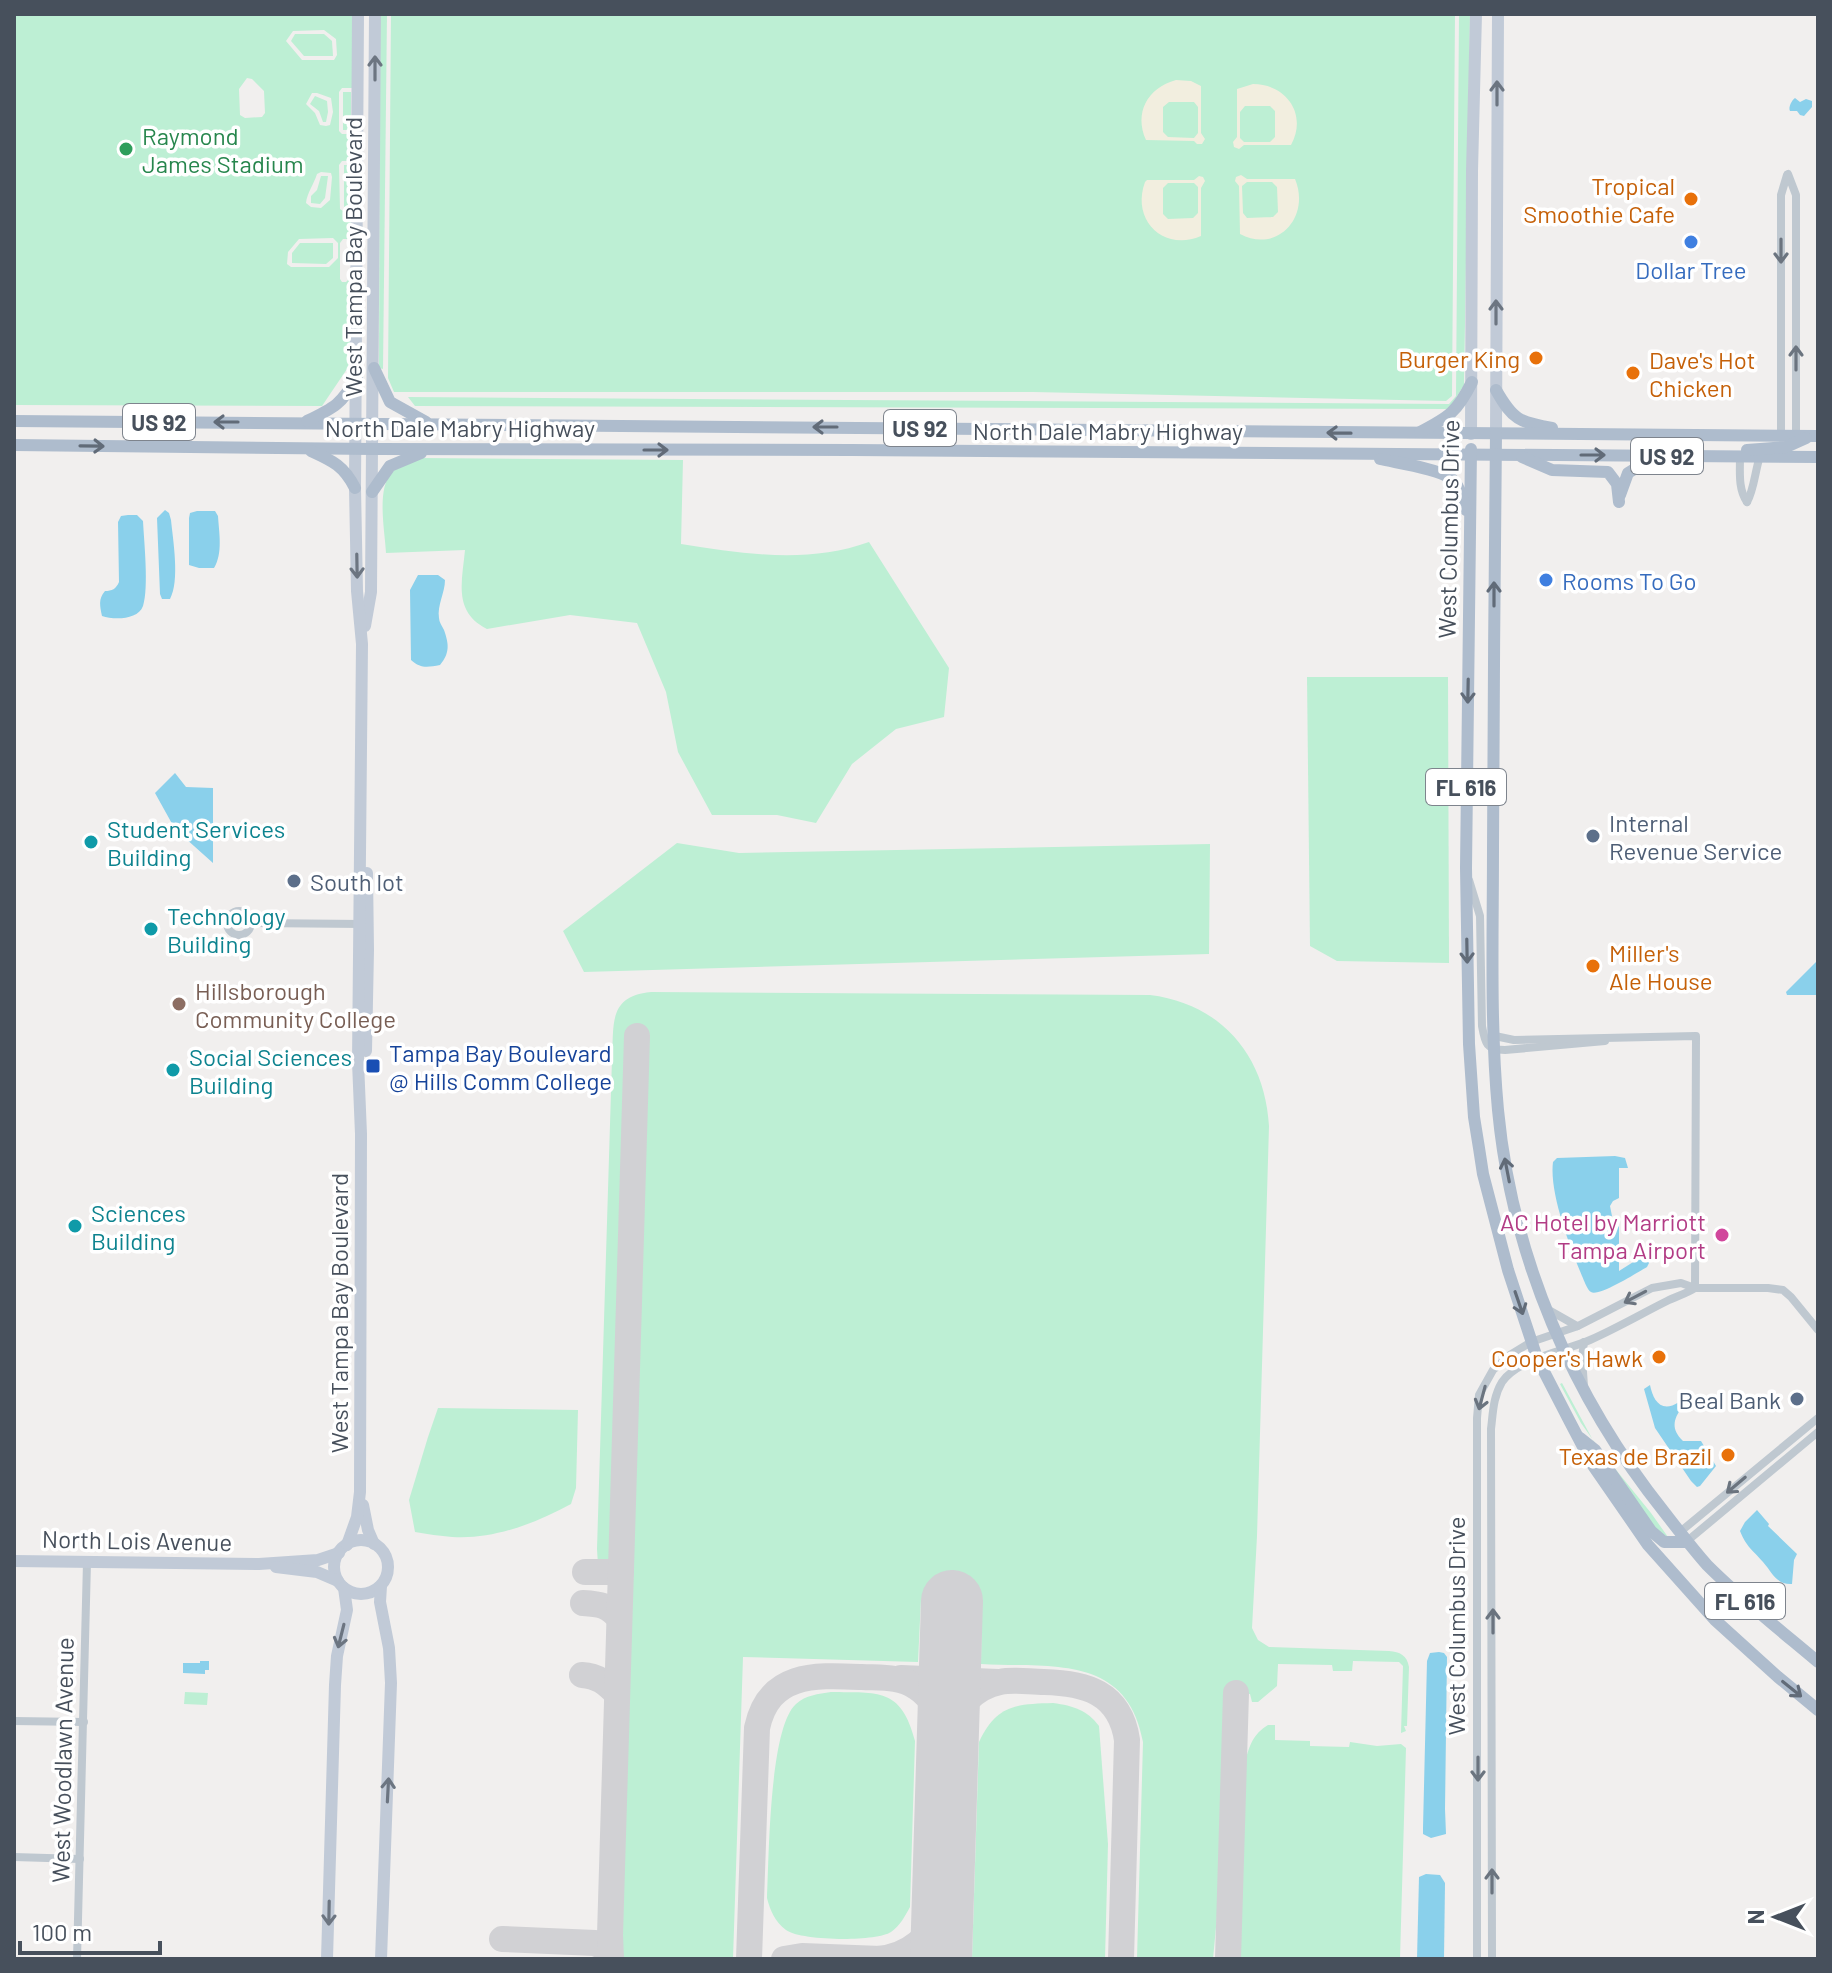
<svg xmlns="http://www.w3.org/2000/svg" width="1832" height="1973" font-family="Barlow,sans-serif">
<style>
.green{fill:#bdefd4;fill-rule:evenodd}
.sand{fill:#f2eedf;fill-rule:evenodd}
.water{fill:#8ad0eb}
.pier{fill:#f1efee}
.lines{fill:none;stroke-linecap:round;stroke-linejoin:round}
.taxiway{stroke:#d1d1d4;stroke-width:26}
.runway{stroke:#d1d1d4;stroke-width:62}
.street{stroke:#bfc8d0;stroke-width:8}
.secondary{stroke:#c1cad7;stroke-width:12}
.primary{stroke:#aebccd;stroke-width:12}
.oneway{stroke:#6c7581}
.oneway2{stroke:#6b747f}
.oneway3{stroke:#616b78}
.leisure-dot{fill:#2e9e5b;stroke:#fff;stroke-width:3}
.food-dot{fill:#e8710a;stroke:#fff;stroke-width:3}
.shop-dot{fill:#3f7fe0;stroke:#fff;stroke-width:3}
.service-dot{fill:#5c6f8a;stroke:#fff;stroke-width:3}
.culture-dot{fill:#0f9aa8;stroke:#fff;stroke-width:3}
.education-dot{fill:#8d6e63;stroke:#fff;stroke-width:3}
.transit-dot{fill:#1a4fb4;stroke:#fff;stroke-width:3}
.hotel-dot{fill:#d1479c;stroke:#fff;stroke-width:3}
.labels{text-anchor:middle;dominant-baseline:central;stroke-width:7;stroke-linejoin:round;paint-order:stroke}
.shield{fill:#fff;stroke:#7e848d;stroke-width:2}
.shield-label{font-size:22px;font-weight:bold;fill:#47505c}
.leisure-label{font-size:24px;fill:#27864d;stroke:#fff;text-anchor:start}
.food-label{font-size:24px;fill:#c56008;stroke:#fff;text-anchor:end}
.street-label{font-size:24px;fill:#47505c;stroke:#fff}
.shop-label{font-size:24px;fill:#366cbe;stroke:#fff}
.service-label{font-size:24px;fill:#4e5e75;stroke:#fff;text-anchor:start}
.culture-label{font-size:24px;fill:#0d838f;stroke:#fff;text-anchor:start}
.education-label{font-size:24px;fill:#785e54;stroke:#fff;text-anchor:start}
.transit-label{font-size:24px;fill:#164399;stroke:#fff;text-anchor:start}
.hotel-label{font-size:24px;fill:#b23c85;stroke:#fff;text-anchor:end}
</style>
<rect width="100%" height="100%" fill="#f1efee"/>
<!-- green -->
<g class="green">
<path d="M 14,14 L 353,14 L 352,88 L 342,88 L 339,92 L 339,131 L 342,134 L 352,134 L 352,161 L 342,161 L 339,165 L 340,209 L 343,211 L 352,211 L 352,239 L 343,239 L 340,243 L 340,279 L 342,282 L 346,282 L 352,276 L 352,369 L 347,369 L 322,406 L 14,405 ZM 324,30 L 336,39 L 337,55 L 334,60 L 302,60 L 286,41 L 293,31 ZM 247,78 L 252,79 L 264,91 L 265,113 L 262,117 L 245,118 L 240,115 L 239,89 ZM 312,93 L 317,93 L 331,98 L 333,112 L 330,125 L 326,126 L 320,125 L 315,113 L 306,104 ZM 321,172 L 331,173 L 332,177 L 330,200 L 321,208 L 311,207 L 306,203 C 307,193 314,184 317,174 ZM 333,238 L 338,243 L 338,258 L 329,267 L 291,267 L 287,264 L 288,252 L 299,239 Z"/>
<path d="M 380,14 L 387,14 L 383,369 L 379,368 Z"/>
<path d="M 391,14 L 1455,14 L 1452,396 L 1446,401 L 1033,392 L 394,392 L 388,378 Z"/>
<path d="M 1459,14 L 1470,14 L 1464,385 L 1449,409 L 415,406 L 408,397 L 1449,404 L 1456,396 Z"/>
<path d="M 295,34 L 324,34 L 332,41 L 333,56 L 304,56 L 291,41 Z"/>
<rect x="343" y="92" width="8" height="38"/>
<path d="M 315,96 L 327,101 L 328,112 L 326,122 L 323,122 L 319,111 L 310,104 Z"/>
<rect x="344" y="165" width="7" height="42"/>
<path d="M 321,176 L 328,176 L 325,198 L 320,204 L 311,203 L 311,196 L 317,190 Z"/>
<path d="M 300,243 L 333,243 L 333,258 L 326,264 L 292,263 L 292,253 Z"/>
<path d="M 420,458 L 683,460 L 681,544 C 744,554 808,564 869,542 L 949,668 L 944,717 L 896,729 L 852,764 L 816,823 L 777,815 L 712,815 L 678,752 L 666,692 L 637,623 L 570,615 L 487,629 C 453,612 462,582 465,550 L 386,553 C 385,531 376,489 392,472 C 398,465 412,462 420,458 Z"/>
<path d="M 1307,677 L 1448,677 L 1449,963 L 1337,961 L 1310,946 Z"/>
<path d="M 677,843 L 739,853 L 1210,844 L 1209,954 L 584,972 L 563,931 Z"/>
<path d="M 651,992 L 1150,995 C 1222,1004 1265,1056 1269,1126 L 1257,1536 L 1252,1628 L 1258,1640 L 1269,1647 L 1389,1651 C 1400,1652 1407,1655 1409,1667 L 1407,1726 L 1404,1726 L 1406,1731 L 1401,1733 L 1403,1666 L 1399,1662 L 1353,1661 L 1352,1671 L 1333,1671 L 1332,1665 L 1278,1664 L 1277,1686 L 1258,1702 L 1252,1702 L 1250,1694 L 1226,1693 L 1219,1895 L 1213,1959 L 1137,1959 L 1143,1742 C 1127,1653 1049,1668 981,1664 L 982,1601 L 921,1599 L 918,1662 L 743,1657 L 733,1959 L 620,1959 L 618,1936 L 645,1035 L 629,1034 L 612,1556 C 610,1562 605,1565 598,1565 L 597,1549 L 612,1059 C 614,1024 608,996 651,992 Z"/>
<path d="M 1562,1383 L 1595,1444 L 1651,1513 L 1668,1537 L 1658,1532 L 1581,1423 L 1560,1384 Z"/>
<path d="M 438,1408 L 578,1410 L 576,1488 L 571,1504 C 536,1523 493,1540 452,1537 C 440,1536 427,1534 415,1532 L 409,1500 L 428,1437 Z"/>
<path d="M 185,1692 L 208,1693 L 207,1705 L 184,1704 Z"/>
<path d="M 831,1692 C 878,1693 901,1687 915,1741 L 910,1907 C 905,1916 900,1926 891,1932 C 876,1942 801,1941 786,1930 C 775,1922 770,1910 767,1898 C 769,1859 769,1728 796,1704 C 806,1695 818,1694 831,1692 Z"/>
<path d="M 1053,1703 C 1074,1706 1087,1710 1099,1726 L 1108,1844 L 1105,1959 L 972,1959 L 979,1742 C 996,1705 1016,1704 1053,1703 Z"/>
<path d="M 1268,1725 L 1275,1725 L 1275,1740 L 1310,1741 L 1310,1746 L 1349,1747 L 1350,1742 L 1377,1746 L 1401,1744 L 1406,1748 L 1400,1959 L 1239,1959 L 1245,1763 C 1249,1746 1253,1734 1268,1725 Z"/>
</g>
<!-- sand -->
<g class="sand">
<path d="M 1176,80 L 1191,81 L 1201,86 L 1201,133 L 1205,139 L 1202,144 L 1197,144 L 1194,141 L 1146,140 C 1134,113 1147,88 1176,80 ZM 1169,102 L 1194,102 L 1198,107 L 1198,133 L 1194,138 L 1168,137 L 1163,132 L 1163,107 Z"/>
<path d="M 1253,84 C 1286,84 1308,114 1291,145 L 1244,145 L 1239,149 L 1234,147 L 1233,142 L 1237,137 L 1237,89 ZM 1245,106 L 1270,106 L 1275,111 L 1275,137 L 1270,142 L 1244,142 L 1240,138 L 1240,112 Z"/>
<path d="M 1241,175 L 1247,179 L 1295,179 C 1311,217 1277,254 1240,234 L 1239,186 L 1235,181 L 1236,177 ZM 1247,182 L 1272,182 L 1277,187 L 1278,212 L 1273,217 L 1247,218 L 1243,213 L 1242,186 Z"/>
<path d="M 1199,176 L 1203,177 L 1205,181 L 1201,188 L 1201,236 C 1163,252 1131,220 1145,182 L 1147,180 L 1194,180 ZM 1168,183 L 1194,183 L 1198,187 L 1198,213 L 1193,218 L 1168,219 L 1163,214 L 1163,188 Z"/>
</g>
<!-- water -->
<g class="water">
<path d="M 1795,98 L 1800,102 L 1806,99 L 1812,101 L 1812,107 L 1804,116 L 1800,115 L 1797,111 L 1790,111 C 1788,107 1792,100 1795,98 Z"/>
<path d="M 165,510 L 169,513 L 171,520 C 173,540 180,581 170,599 L 162,599 L 160,594 L 157,518 Z"/>
<path d="M 197,511 L 215,511 L 218,516 C 219,533 223,553 214,568 L 199,568 L 189,565 L 189,518 L 190,513 Z"/>
<path d="M 128,515 L 137,515 L 143,521 C 144,541 149,588 143,606 C 138,620 114,620 102,616 C 100,606 98,599 105,591 C 112,591 116,589 119,582 L 118,522 L 121,516 Z"/>
<path d="M 418,575 L 438,575 L 445,580 C 445,593 437,605 439,618 C 439,622 442,626 444,630 C 449,644 450,653 440,665 C 428,667 421,669 411,660 L 410,590 Z"/>
<path d="M 175,773 L 186,787 L 213,788 L 213,863 L 175,829 L 155,793 Z"/>
<path d="M 1818,960 L 1818,995 L 1787,995 L 1786,992 Z"/>
<path d="M 1615,1156 L 1625,1158 L 1628,1168 L 1619,1168 L 1619,1271 L 1649,1252 L 1649,1263 L 1647,1267 C 1638,1272 1599,1297 1591,1292 C 1587,1290 1584,1280 1582,1276 C 1570,1247 1549,1193 1553,1162 L 1557,1158 Z"/>
<path d="M 1650,1385 C 1653,1400 1661,1414 1679,1402 L 1682,1407 C 1673,1420 1671,1429 1683,1441 L 1701,1441 L 1716,1466 L 1700,1486 L 1697,1487 L 1691,1481 L 1655,1428 L 1644,1389 Z"/>
<path d="M 1757,1510 L 1769,1524 L 1768,1526 L 1797,1554 L 1794,1560 L 1792,1584 C 1776,1585 1772,1572 1763,1562 C 1752,1549 1747,1548 1740,1531 L 1745,1522 Z"/>
<path d="M 1439,1652 L 1444,1653 L 1447,1657 L 1445,1809 L 1446,1834 L 1431,1838 L 1423,1834 L 1423,1828 L 1427,1661 L 1430,1653 Z"/>
<path d="M 200,1661 L 209,1661 L 209,1670 L 205,1670 L 205,1674 L 183,1673 L 183,1663 L 200,1663 Z"/>
<path d="M 1426,1874 L 1440,1875 L 1445,1883 L 1444,1959 L 1417,1959 L 1419,1877 Z"/>
</g>
<!-- pier -->
<path class="pier" d="M 1619,1198 L 1619,1226 L 1611,1231 L 1604,1221 L 1612,1216 L 1610,1206 L 1613,1201 Z"/>
<g class="lines">
<!-- taxiway -->
<g class="taxiway">
<path d="M 585,1572 L 621,1572"/>
<path d="M 583,1603 C 600,1604 608,1605 619,1618"/>
<path d="M 582,1675 C 598,1676 606,1683 617,1694"/>
<path d="M 901,1678 L 998,1682"/>
<path d="M 948,1732 C 955,1709 974,1687 1000,1682 C 1014,1679 1029,1682 1044,1682 C 1085,1683 1120,1692 1127,1740 L 1121,1959"/>
<path d="M 502,1939 L 595,1943 L 604,1947 L 611,1958"/>
<path d="M 611,1959 L 610,1935 L 637,1036"/>
<path d="M 749,1959 L 757,1728 C 769,1672 815,1675 862,1677 C 880,1678 900,1676 916,1687 C 932,1697 941,1716 948,1732"/>
<path d="M 784,1959 L 802,1956 L 881,1959"/>
<path d="M 878,1959 C 908,1956 934,1937 940,1906 C 942,1894 941,1881 941,1869 C 942,1850 942,1831 943,1812"/>
<path d="M 1228,1959 L 1236,1693"/>
</g>
<!-- runway -->
<path class="runway" d="M 941,1959 L 952,1601"/>
<!-- street -->
<g class="street">
<path d="M 1788,174 L 1796,195 L 1796,436"/>
<path d="M 1781,436 L 1781,195 L 1787,175"/>
<path d="M 1740,456 C 1740,472 1738,489 1747,502"/>
<path d="M 1747,502 C 1754,490 1755,471 1760,456"/>
<path d="M 1469,880 L 1480,916 L 1482,1026 C 1485,1043 1486,1050 1505,1050 L 1605,1041"/>
<circle cx="239" cy="923" r="12"/>
<path d="M 251,923 L 363,924"/>
<path d="M 1495,1036 L 1514,1040 L 1696,1036 L 1695,1288"/>
<path d="M 1547,1309 L 1577,1326"/>
<path d="M 1584,1342 L 1582,1358 L 1584,1386"/>
<path d="M 1680,1532 L 1818,1418"/>
<path d="M 1686,1542 L 1818,1432"/>
<path d="M 14,1721 L 84,1722"/>
<path d="M 14,1857 L 80,1859"/>
<path d="M 77,1959 L 87,1562"/>
<path d="M 1477,1959 L 1477,1418 L 1479,1395 L 1493,1370 L 1510,1355 L 1531,1342 L 1578,1326 L 1652,1288 L 1681,1283 L 1695,1288 L 1768,1288 L 1783,1290 L 1791,1297 L 1818,1330"/>
<path d="M 1492,1959 L 1491,1429 C 1493,1413 1493,1397 1502,1382 C 1519,1358 1565,1351 1590,1340 C 1617,1328 1641,1314 1667,1301 C 1677,1296 1686,1294 1695,1288"/>
</g>
<!-- secondary -->
<g class="secondary">
<path d="M 1471,434 L 1472,171 L 1476,14"/>
<path d="M 1496,434 L 1498,14"/>
<path d="M 365,626 L 371,592 L 375,14"/>
<path d="M 366,1051 L 368,950 L 367,873"/>
<path d="M 363,1505 L 368,1530 L 374,1544"/>
<circle cx="361" cy="1567" r="27"/>
<path d="M 347,1545 L 357,1517 L 360,1492 L 361,1134 L 358,1062 L 362,644 L 357,591 L 355,488 L 358,14"/>
<path d="M 14,1561 L 259,1564 L 318,1560 L 339,1553"/>
<path d="M 276,1567 L 317,1572 L 338,1581"/>
<path d="M 381,1586 L 380,1602 L 389,1648 L 391,1683 L 381,1959"/>
<path d="M 327,1959 L 335,1685 L 337,1656 L 347,1610 L 344,1588"/>
</g>
<!-- primary -->
<g class="primary">
<path d="M 374,368 L 390,402 L 426,422"/>
<path d="M 1496,390 C 1513,420 1519,422 1552,428"/>
<path d="M 14,421 L 1818,436"/>
<path d="M 307,421 C 334,408 342,404 357,377"/>
<path d="M 1420,432 C 1449,417 1457,412 1472,382"/>
<path d="M 1496,434 C 1494,572 1494,711 1493,849 C 1493,936 1490,1024 1498,1110 C 1512,1258 1573,1398 1665,1513 C 1679,1531 1692,1548 1707,1565 C 1742,1600 1780,1630 1818,1662"/>
<path d="M 14,445 L 373,449 L 852,450 L 1818,457"/>
<path d="M 1471,449 L 1466,868 L 1469,1044 L 1474,1117 L 1479,1148 L 1483,1174 L 1508,1270 L 1537,1358 L 1570,1422 L 1592,1464 L 1648,1545 L 1715,1620 L 1778,1677 L 1818,1710"/>
<path d="M 1747,450 L 1786,447 L 1806,438"/>
<path d="M 311,451 C 333,461 344,466 355,488"/>
<path d="M 1522,457 L 1552,470 L 1608,472 L 1617,484 L 1619,502"/>
<path d="M 1380,459 C 1398,463 1434,468 1449,477 C 1459,483 1463,499 1466,510"/>
<path d="M 372,492 L 390,466 L 421,453"/>
<path d="M 1620,495 L 1628,473 L 1654,457"/>
<path d="M 1580,1438 L 1595,1450 L 1651,1531 L 1664,1542 L 1686,1542"/>
</g>
</g>
<!-- one-way arrows -->
<defs><path id="oneway-shaft" d="M-6 0H5M1.5-3L5.5 0L1.5 3" fill="none" stroke-width="1.6" stroke-linecap="round" stroke-linejoin="round" transform="scale(2)"/></defs>
<g class="oneway">
<use href="#oneway-shaft" transform="translate(375 68) rotate(-90)"/>
<use href="#oneway-shaft" transform="translate(1497 93) rotate(-90)"/>
<use href="#oneway-shaft" transform="translate(1496 312) rotate(-90)"/>
<use href="#oneway-shaft" transform="translate(357 566) rotate(89)"/>
<use href="#oneway-shaft" transform="translate(341 1636) rotate(104)"/>
<use href="#oneway-shaft" transform="translate(388 1790) rotate(-87)"/>
<use href="#oneway-shaft" transform="translate(329 1913) rotate(91)"/>
</g>
<g class="oneway2">
<use href="#oneway-shaft" transform="translate(1781 251) rotate(90)"/>
<use href="#oneway-shaft" transform="translate(1796 358) rotate(-90)"/>
<use href="#oneway-shaft" transform="translate(1635 1297) rotate(152)"/>
<use href="#oneway-shaft" transform="translate(1482 1398) rotate(105)"/>
<use href="#oneway-shaft" transform="translate(1736 1485) rotate(140)"/>
<use href="#oneway-shaft" transform="translate(1493 1621) rotate(-90)"/>
<use href="#oneway-shaft" transform="translate(1478 1769) rotate(90)"/>
<use href="#oneway-shaft" transform="translate(1492 1881) rotate(-90)"/>
</g>
<g class="oneway3">
<use href="#oneway-shaft" transform="translate(226 422) rotate(-180)"/>
<use href="#oneway-shaft" transform="translate(825 427) rotate(-180)"/>
<use href="#oneway-shaft" transform="translate(1339 433) rotate(-179)"/>
<use href="#oneway-shaft" transform="translate(92 446) rotate(1)"/>
<use href="#oneway-shaft" transform="translate(656 450)"/>
<use href="#oneway-shaft" transform="translate(1593 455)"/>
<use href="#oneway-shaft" transform="translate(1494 594) rotate(-90)"/>
<use href="#oneway-shaft" transform="translate(1468 691) rotate(91)"/>
<use href="#oneway-shaft" transform="translate(1467 951) rotate(89)"/>
<use href="#oneway-shaft" transform="translate(1507 1170) rotate(-101)"/>
<use href="#oneway-shaft" transform="translate(1519 1303) rotate(71)"/>
<use href="#oneway-shaft" transform="translate(1792 1689) rotate(39)"/>
</g>
<!-- markers -->
<circle class="leisure-dot" cx="126" cy="149" r="8"/>
<g class="food-dot">
<circle cx="1691" cy="199" r="8"/>
<circle cx="1536" cy="358" r="8"/>
<circle cx="1633" cy="373" r="8"/>
<circle cx="1593" cy="966" r="8"/>
<circle cx="1659" cy="1357" r="8"/>
<circle cx="1728" cy="1455" r="8"/>
</g>
<g class="shop-dot">
<circle cx="1691" cy="242" r="8"/>
<circle cx="1546" cy="580" r="8"/>
</g>
<g class="service-dot">
<circle cx="1593" cy="836" r="8"/>
<circle cx="294" cy="881" r="8"/>
<circle cx="1797" cy="1399" r="8"/>
</g>
<g class="culture-dot">
<circle cx="91" cy="842" r="8"/>
<circle cx="151" cy="929" r="8"/>
<circle cx="173" cy="1070" r="8"/>
<circle cx="75" cy="1226" r="8"/>
</g>
<circle class="education-dot" cx="179" cy="1004" r="8"/>
<rect class="transit-dot" x="365" y="1058" width="16" height="16" rx="4"/>
<circle class="hotel-dot" cx="1722" cy="1235" r="8"/>
<g class="labels">
<!-- shield labels -->
<g class="shield">
<rect x="123" y="404" width="72" height="36" rx="6"/>
<rect x="884" y="410" width="72" height="36" rx="6"/>
<rect x="1631" y="438" width="72" height="36" rx="6"/>
<rect x="1426" y="769" width="80" height="36" rx="6"/>
<rect x="1705" y="1583" width="80" height="36" rx="6"/>
</g>
<g class="shield-label">
<text x="159" y="422">US 92</text>
<text x="920" y="428">US 92</text>
<text x="1667" y="456">US 92</text>
<text x="1466" y="787">FL 616</text>
<text x="1745" y="1601">FL 616</text>
</g>
<!-- leisure labels -->
<g class="leisure-label">
<text x="142" y="135">Raymond<tspan x="142" dy="28">James Stadium</tspan></text>
</g>
<!-- food labels -->
<g class="food-label">
<text x="1675" y="185">Tropical<tspan x="1675" dy="28">Smoothie Cafe</tspan></text>
<text x="1520" y="358">Burger King</text>
<text x="1649" y="359" text-anchor="start">Dave's Hot<tspan x="1649" dy="28">Chicken</tspan></text>
<text x="1609" y="952" text-anchor="start">Miller's<tspan x="1609" dy="28">Ale House</tspan></text>
<text x="1643" y="1357">Cooper's Hawk</text>
<text x="1712" y="1455">Texas de Brazil</text>
</g>
<!-- street labels -->
<g class="street-label">
<text transform="translate(352 257) rotate(-90)">West Tampa Bay Boulevard</text>
<text x="460" y="427">North Dale Mabry Highway</text>
<text x="1108" y="430">North Dale Mabry Highway</text>
<text transform="translate(1448 529) rotate(-89)">West Columbus Drive</text>
<text transform="translate(338 1313) rotate(-90)">West Tampa Bay Boulevard</text>
<text transform="translate(137 1540) rotate(1)">North Lois Avenue</text>
<text transform="translate(1455 1626) rotate(-90)">West Columbus Drive</text>
<text transform="translate(62 1760) rotate(-89)">West Woodlawn Avenue</text>
</g>
<!-- shop labels -->
<g class="shop-label">
<text x="1691" y="269">Dollar Tree</text>
<text x="1562" y="580" text-anchor="start">Rooms To Go</text>
</g>
<!-- service labels -->
<g class="service-label">
<text x="1609" y="822">Internal<tspan x="1609" dy="28">Revenue Service</tspan></text>
<text x="310" y="881">South lot</text>
<text x="1781" y="1399" text-anchor="end">Beal Bank</text>
</g>
<!-- culture labels -->
<g class="culture-label">
<text x="107" y="828">Student Services<tspan x="107" dy="28">Building</tspan></text>
<text x="167" y="915">Technology<tspan x="167" dy="28">Building</tspan></text>
<text x="189" y="1056">Social Sciences<tspan x="189" dy="28">Building</tspan></text>
<text x="91" y="1212">Sciences<tspan x="91" dy="28">Building</tspan></text>
</g>
<!-- education labels -->
<g class="education-label">
<text x="195" y="990">Hillsborough<tspan x="195" dy="28">Community College</tspan></text>
</g>
<!-- transit labels -->
<g class="transit-label">
<text x="389" y="1052">Tampa Bay Boulevard<tspan x="389" dy="28">@ Hills Comm College</tspan></text>
</g>
<!-- hotel labels -->
<g class="hotel-label">
<text x="1706" y="1221">AC Hotel by Marriott<tspan x="1706" dy="28">Tampa Airport</tspan></text>
</g>
</g>
<!-- border -->
<rect width="1832" height="1973" fill="none" stroke="#47505c" stroke-width="32"/>
<!-- north arrow -->
<g transform="translate(1776 1917) rotate(270)" stroke="#ffffff" stroke-width="6" paint-order="stroke">
<path d="M0-6L14 30L0 20L-14 30Z" fill="#47505c"/>
<text y="-12" font-size="22" font-weight="bold" text-anchor="middle" fill="#47505c">N</text>
</g>
<!-- scale -->
<path d="M20 1941v12h140v-12" fill="none" stroke="#47505c" stroke-width="4"/>
<text x="32" y="1941" font-size="24" fill="#47505c" stroke="#ffffff" stroke-width="6" paint-order="stroke">100 m</text>
</svg>
